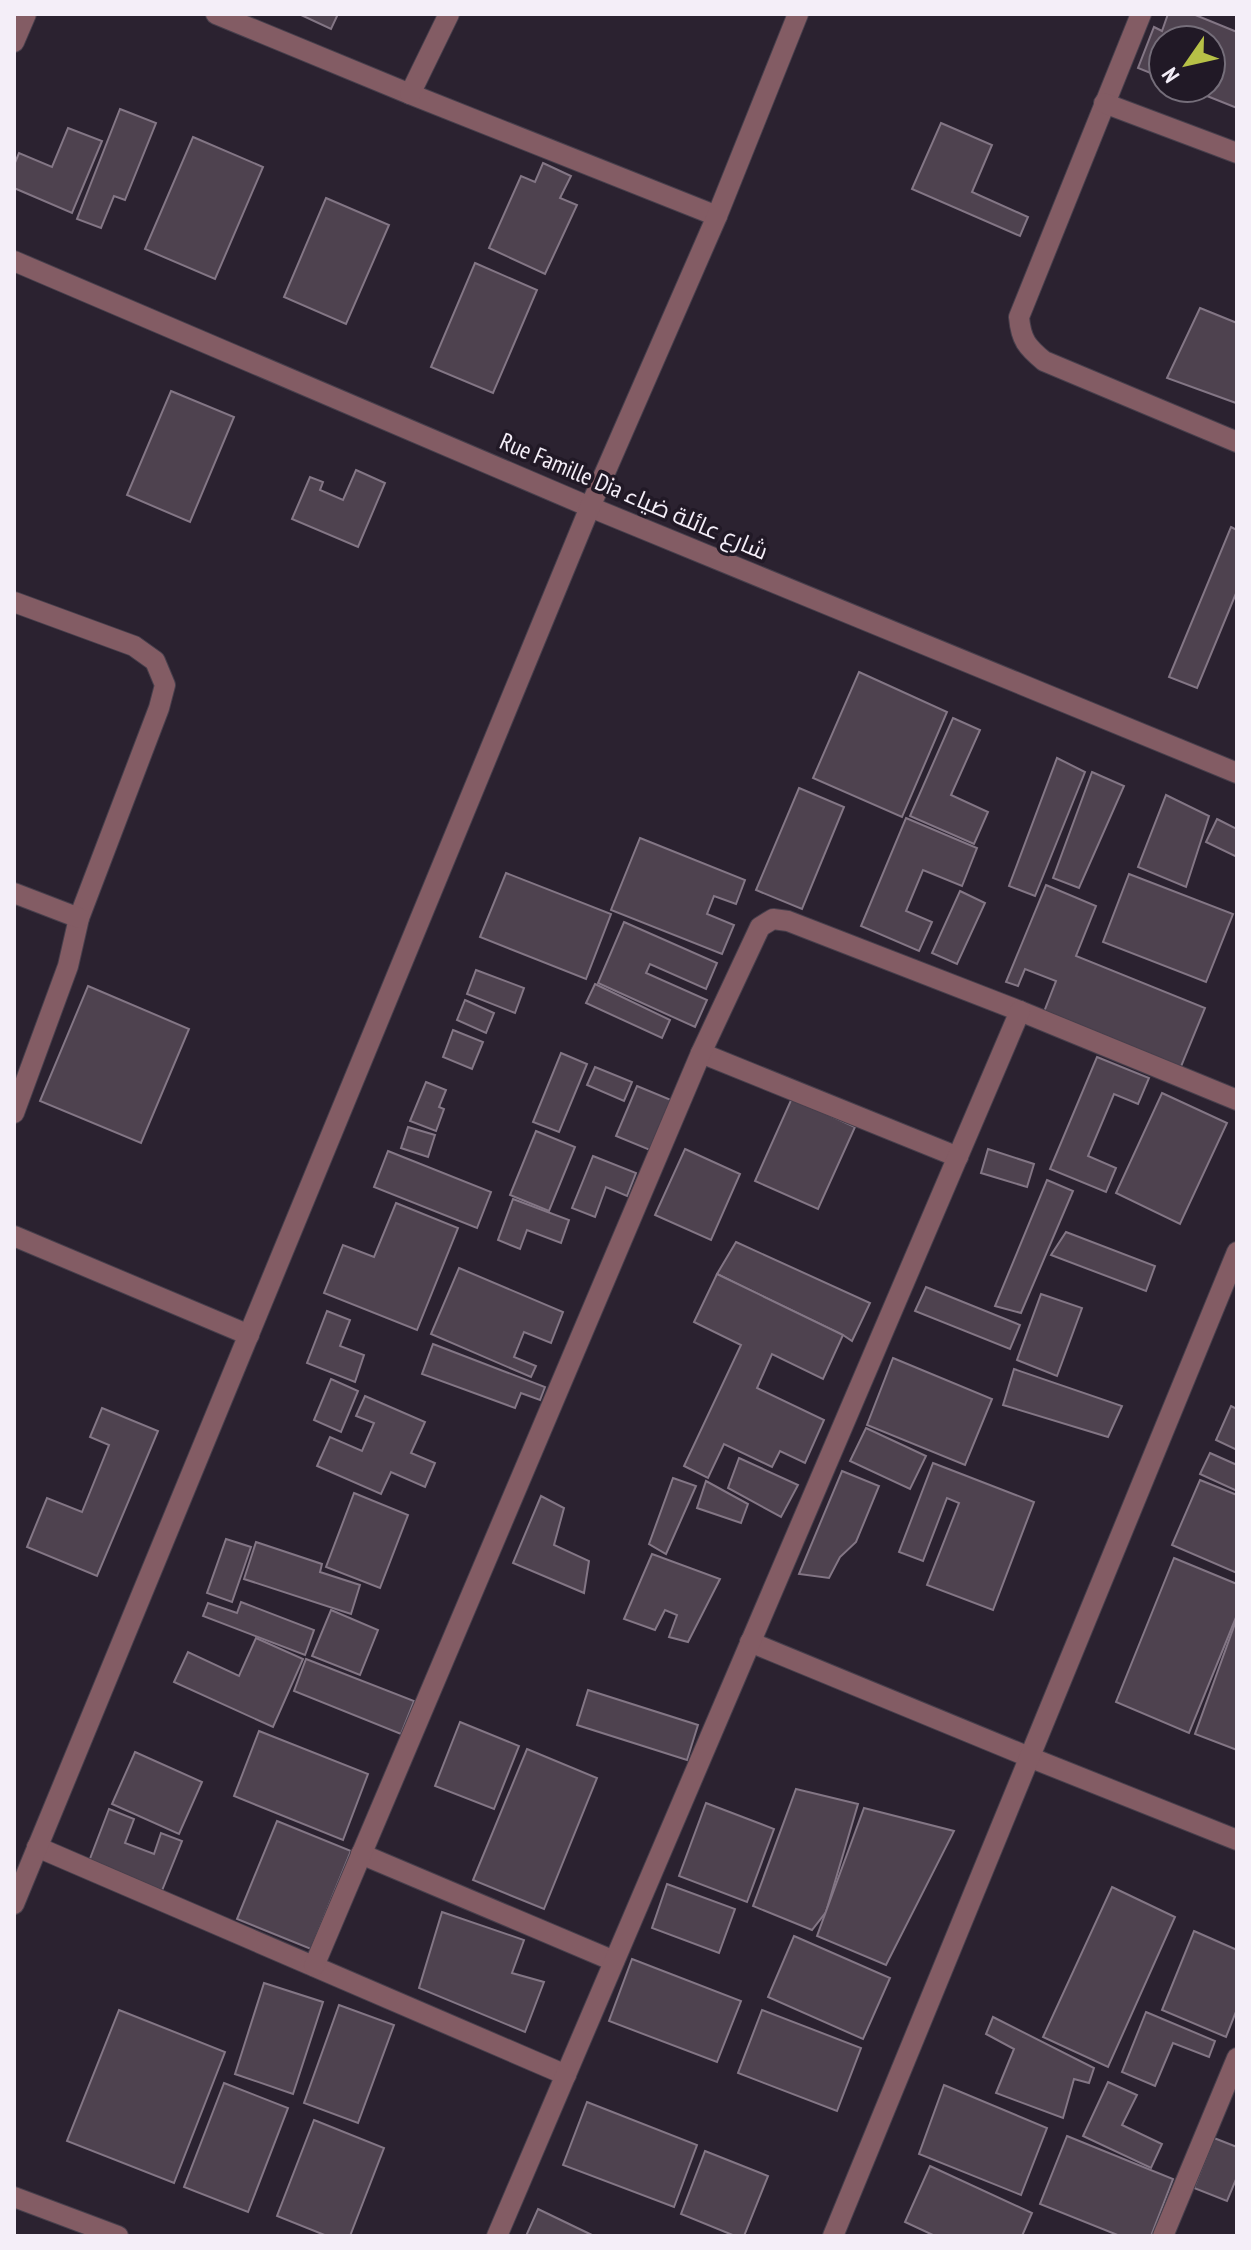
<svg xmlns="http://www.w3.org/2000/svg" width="1251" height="2250" font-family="'PT Sans Narrow',Cairo,sans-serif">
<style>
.building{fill:#4e424f;stroke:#837685;stroke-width:2}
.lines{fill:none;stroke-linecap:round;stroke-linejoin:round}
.minor-casing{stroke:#473f4c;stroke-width:22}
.minor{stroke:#835c64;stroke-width:20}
.labels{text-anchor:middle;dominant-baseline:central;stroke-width:7;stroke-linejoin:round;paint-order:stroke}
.street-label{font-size:24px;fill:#f4eef8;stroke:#211926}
</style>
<rect width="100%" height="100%" fill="#2b2230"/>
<!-- building -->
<g class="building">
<path d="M 299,14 L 338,14 L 331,29 Z"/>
<path d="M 1168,14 L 1193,14 L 1237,32 L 1237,108 L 1187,88 L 1211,88 L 1211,40 L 1163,40 L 1163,78 L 1138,68 L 1154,27 L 1162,31 Z"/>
<path d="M 120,109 L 156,123 L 125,200 L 114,196 L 101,228 L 77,219 Z"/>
<path d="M 941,123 L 992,145 L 972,192 L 1028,217 L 1020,236 L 912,189 Z"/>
<path d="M 68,128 L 102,141 L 72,213 L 14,188 L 14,165 L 19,153 L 52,167 Z"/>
<path d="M 193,137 L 263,167 L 215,279 L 145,249 Z"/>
<path d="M 543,163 L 571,176 L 560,198 L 577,205 L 545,274 L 489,248 L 521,176 L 535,182 Z"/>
<path d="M 326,198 L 389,225 L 346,324 L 284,297 Z"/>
<path d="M 475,263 L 537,290 L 493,393 L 431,367 Z"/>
<path d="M 1200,308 L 1237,323 L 1236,403 L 1167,378 Z"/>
<path d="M 171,391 L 234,417 L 190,522 L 127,495 Z"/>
<path d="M 356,470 L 385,483 L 358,547 L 292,519 L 310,477 L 323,482 L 320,490 L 343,500 Z"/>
<path d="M 1231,527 L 1237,530 L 1237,591 L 1197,688 L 1169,677 Z"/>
<path d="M 859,672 L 947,712 L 902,817 L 813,778 Z"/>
<path d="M 953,718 L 980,730 L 951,795 L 988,812 L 974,844 L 910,816 Z"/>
<path d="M 1057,758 L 1085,772 L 1035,896 L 1009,886 Z"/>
<path d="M 1092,772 L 1124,786 L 1079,888 L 1053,878 Z"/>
<path d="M 799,788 L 844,807 L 802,909 L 756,890 Z"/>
<path d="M 1166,795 L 1209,816 L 1186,887 L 1138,867 Z"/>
<path d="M 906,818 L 977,848 L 962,886 L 923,870 L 906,911 L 932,922 L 919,951 L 861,926 Z"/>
<path d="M 1217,819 L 1237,829 L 1237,857 L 1206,842 Z"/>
<path d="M 640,838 L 745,880 L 736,904 L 714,896 L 707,914 L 734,925 L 722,954 L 611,910 Z"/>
<path d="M 506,873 L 611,914 L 586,979 L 480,937 Z"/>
<path d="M 1129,874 L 1233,914 L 1206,982 L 1103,942 Z"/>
<path d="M 1046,885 L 1096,906 L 1076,956 L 1205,1008 L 1180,1069 L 1042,1017 L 1056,981 L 1025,969 L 1018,986 L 1006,982 Z"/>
<path d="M 960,891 L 985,903 L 957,964 L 932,953 Z"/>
<path d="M 624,922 L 717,963 L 706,989 L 650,964 L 646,973 L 707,1000 L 695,1027 L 598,983 Z"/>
<path d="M 476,970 L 524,988 L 515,1013 L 467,994 Z"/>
<path d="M 595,984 L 670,1020 L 662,1038 L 586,1003 Z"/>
<path d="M 88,986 L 189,1029 L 141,1143 L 40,1101 Z"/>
<path d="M 465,1000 L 494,1013 L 486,1033 L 457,1020 Z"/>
<path d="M 453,1030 L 483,1042 L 472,1069 L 443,1057 Z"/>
<path d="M 561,1053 L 587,1064 L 559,1132 L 533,1122 Z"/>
<path d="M 1097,1057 L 1149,1078 L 1138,1104 L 1114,1094 L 1088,1156 L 1116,1168 L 1106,1192 L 1050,1169 Z"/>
<path d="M 595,1067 L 632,1082 L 624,1101 L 587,1085 Z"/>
<path d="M 426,1082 L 446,1090 L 439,1107 L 444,1109 L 436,1131 L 410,1121 Z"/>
<path d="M 637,1086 L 671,1100 L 650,1150 L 616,1136 Z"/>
<path d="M 1162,1093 L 1227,1123 L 1180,1224 L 1116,1193 Z"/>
<path d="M 792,1098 L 855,1127 L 818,1209 L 755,1181 Z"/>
<path d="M 408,1127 L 435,1135 L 428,1157 L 401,1148 Z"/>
<path d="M 536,1131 L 575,1147 L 549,1211 L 510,1195 Z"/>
<path d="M 685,1149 L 740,1174 L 711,1240 L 655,1215 Z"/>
<path d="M 988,1149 L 1034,1164 L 1027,1187 L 981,1173 Z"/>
<path d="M 388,1151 L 491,1192 L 477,1228 L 374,1187 Z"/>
<path d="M 593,1156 L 636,1173 L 627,1196 L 606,1187 L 595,1217 L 572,1208 Z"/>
<path d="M 1047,1180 L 1073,1191 L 1021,1313 L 995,1306 Z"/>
<path d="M 513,1199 L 569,1220 L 561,1243 L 527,1230 L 520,1249 L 498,1240 Z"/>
<path d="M 396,1203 L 458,1228 L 417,1330 L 324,1293 L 343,1245 L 374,1257 Z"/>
<path d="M 1066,1232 L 1155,1266 L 1146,1291 L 1051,1255 Z"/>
<path d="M 736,1242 L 870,1303 L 852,1341 L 843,1335 L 717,1274 Z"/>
<path d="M 459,1268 L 563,1312 L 551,1343 L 524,1332 L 514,1357 L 536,1366 L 531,1377 L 431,1334 Z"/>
<path d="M 717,1274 L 843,1335 L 823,1379 L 772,1354 L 757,1388 L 824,1420 L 805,1463 L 780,1451 L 772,1467 L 724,1444 L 708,1478 L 684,1466 L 741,1345 L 694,1322 Z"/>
<path d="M 926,1287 L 1020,1325 L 1010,1349 L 915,1311 Z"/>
<path d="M 1041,1294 L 1082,1308 L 1057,1376 L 1017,1360 Z"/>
<path d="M 327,1311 L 350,1320 L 340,1346 L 364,1355 L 355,1382 L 307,1363 Z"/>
<path d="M 433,1344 L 545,1387 L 540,1400 L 521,1393 L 515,1408 L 422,1374 Z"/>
<path d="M 893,1358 L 992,1399 L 965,1465 L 867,1425 Z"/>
<path d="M 1014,1369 L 1122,1406 L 1108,1437 L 1003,1405 Z"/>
<path d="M 331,1379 L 358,1391 L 341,1432 L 314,1420 Z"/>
<path d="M 365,1396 L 425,1422 L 411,1453 L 435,1463 L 425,1487 L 391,1472 L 381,1494 L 317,1466 L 330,1437 L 362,1451 L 374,1423 L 356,1416 Z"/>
<path d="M 1231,1406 L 1237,1409 L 1237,1450 L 1216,1440 Z"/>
<path d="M 102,1408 L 158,1431 L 97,1576 L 27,1547 L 47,1498 L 82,1512 L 109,1445 L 90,1437 Z"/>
<path d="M 866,1428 L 926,1456 L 910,1489 L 850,1461 Z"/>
<path d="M 1210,1453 L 1237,1465 L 1237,1491 L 1200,1474 Z"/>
<path d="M 739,1458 L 798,1485 L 781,1517 L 728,1488 Z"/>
<path d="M 933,1463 L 1034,1502 L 993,1610 L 927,1585 L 959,1503 L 947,1498 L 923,1561 L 899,1552 Z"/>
<path d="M 842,1471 L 879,1486 L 856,1542 L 840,1557 L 829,1578 L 799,1574 Z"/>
<path d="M 673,1478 L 696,1486 L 666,1554 L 649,1544 Z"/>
<path d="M 1200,1480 L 1237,1495 L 1237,1573 L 1172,1545 Z"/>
<path d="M 706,1481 L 748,1504 L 741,1523 L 697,1508 Z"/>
<path d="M 354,1493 L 408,1515 L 380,1588 L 326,1567 Z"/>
<path d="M 541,1496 L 564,1508 L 554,1545 L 589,1561 L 584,1593 L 513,1563 Z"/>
<path d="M 226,1539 L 251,1547 L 232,1602 L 207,1593 Z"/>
<path d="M 256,1542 L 322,1564 L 320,1572 L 360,1585 L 351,1614 L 244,1579 Z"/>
<path d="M 652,1554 L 720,1579 L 688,1642 L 669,1637 L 677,1615 L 665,1610 L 655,1630 L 624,1619 Z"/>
<path d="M 1174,1558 L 1237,1584 L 1237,1615 L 1189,1733 L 1116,1702 Z"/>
<path d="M 241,1602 L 314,1630 L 305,1655 L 203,1616 L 208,1603 L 237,1613 Z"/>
<path d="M 331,1610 L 378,1630 L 360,1675 L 312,1656 Z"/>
<path d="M 1237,1618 L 1237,1750 L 1195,1734 Z"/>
<path d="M 256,1638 L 303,1659 L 273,1727 L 174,1682 L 188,1652 L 239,1676 Z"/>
<path d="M 306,1659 L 414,1701 L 401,1734 L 294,1691 Z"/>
<path d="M 588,1690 L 698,1725 L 687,1760 L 577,1725 Z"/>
<path d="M 460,1722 L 519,1746 L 494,1809 L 435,1786 Z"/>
<path d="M 259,1731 L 368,1774 L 343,1840 L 234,1796 Z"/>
<path d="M 527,1749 L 597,1778 L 544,1909 L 473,1880 Z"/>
<path d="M 135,1752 L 202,1782 L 179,1834 L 112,1804 Z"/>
<path d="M 796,1789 L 858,1804 L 826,1912 L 812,1930 L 753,1906 Z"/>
<path d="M 706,1803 L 774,1829 L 747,1902 L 679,1876 Z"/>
<path d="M 864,1808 L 954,1831 L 886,1965 L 817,1936 Z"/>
<path d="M 109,1809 L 134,1819 L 125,1843 L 154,1854 L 161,1833 L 182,1841 L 161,1893 L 88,1864 Z"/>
<path d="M 277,1821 L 351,1851 L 311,1949 L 237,1919 Z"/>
<path d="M 667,1884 L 735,1909 L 719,1953 L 652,1928 Z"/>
<path d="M 1112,1887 L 1175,1917 L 1108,2067 L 1043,2037 Z"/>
<path d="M 442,1912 L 524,1940 L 512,1973 L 544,1982 L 525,2032 L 419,1988 Z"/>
<path d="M 1194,1931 L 1237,1950 L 1237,2009 L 1226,2037 L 1162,2010 Z"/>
<path d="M 794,1936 L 890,1978 L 863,2039 L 768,1997 Z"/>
<path d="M 632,1959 L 741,2001 L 717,2062 L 609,2021 Z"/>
<path d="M 264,1983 L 323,2002 L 293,2094 L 235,2074 Z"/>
<path d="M 339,2005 L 394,2025 L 358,2123 L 304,2103 Z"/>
<path d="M 119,2010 L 225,2052 L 174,2183 L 67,2141 Z"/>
<path d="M 762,2010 L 861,2048 L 837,2111 L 738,2073 Z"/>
<path d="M 1146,2012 L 1215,2041 L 1209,2057 L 1173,2043 L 1155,2086 L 1122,2072 Z"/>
<path d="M 993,2017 L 1094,2068 L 1089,2083 L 1074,2079 L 1063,2118 L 996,2093 L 1014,2049 L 986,2034 Z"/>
<path d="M 1108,2082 L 1137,2095 L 1122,2125 L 1162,2144 L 1151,2168 L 1083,2136 Z"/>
<path d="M 224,2083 L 288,2108 L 248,2212 L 184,2187 Z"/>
<path d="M 944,2085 L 1047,2128 L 1021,2195 L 919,2154 Z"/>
<path d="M 587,2102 L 697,2145 L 674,2207 L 563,2165 Z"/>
<path d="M 314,2120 L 384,2148 L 350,2236 L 327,2236 L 277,2216 Z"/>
<path d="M 1067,2136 L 1173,2179 L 1151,2236 L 1120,2236 L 1040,2204 Z"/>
<path d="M 1214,2138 L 1237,2147 L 1237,2177 L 1227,2201 L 1194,2188 Z"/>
<path d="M 705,2151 L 768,2176 L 744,2236 L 735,2236 L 681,2214 Z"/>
<path d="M 930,2166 L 1032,2213 L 1022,2236 L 935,2236 L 905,2222 Z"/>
<path d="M 538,2209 L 594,2236 L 526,2236 Z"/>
</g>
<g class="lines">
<!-- minor casing -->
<g class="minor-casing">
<g id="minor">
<path d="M 216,14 L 410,94 L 717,216"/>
<path d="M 1141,14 L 1019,317 C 1021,340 1027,347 1044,361 L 1237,442"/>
<path d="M 14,42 L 26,14"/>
<path d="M 410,94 L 449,14"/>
<path d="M 1104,103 L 1237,153"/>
<path d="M 14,261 L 590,507 L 1237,773"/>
<path d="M 14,602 L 134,646 L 155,661 L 165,685 L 159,708 L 79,918 L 68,966 L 14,1113"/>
<path d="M 14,893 L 79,918"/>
<path d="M 701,1053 L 958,1157"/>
<path d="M 14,1236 L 249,1335"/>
<path d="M 750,1642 L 1029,1757 L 1237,1840"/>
<path d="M 37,1847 L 566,2075"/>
<path d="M 361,1854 L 614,1961"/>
<path d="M 14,1904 L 590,507 L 717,216 L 798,14"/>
<path d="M 314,1966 L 701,1053 L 760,927 L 773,919 L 788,921 L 1020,1011 L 1237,1100"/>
<path d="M 14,2197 L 118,2236"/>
<path d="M 497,2236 L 1020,1011"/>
<path d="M 833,2236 L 1237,1252"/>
<path d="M 1163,2236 L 1237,2058"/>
</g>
</g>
<!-- minor -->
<use href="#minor" class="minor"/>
</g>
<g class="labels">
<!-- street labels -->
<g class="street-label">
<text transform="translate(634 496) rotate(23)">Rue Famille Dia شارع عائلة ضياء</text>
</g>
</g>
<!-- border -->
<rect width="1251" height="2250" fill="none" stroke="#f4eef8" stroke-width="32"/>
<!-- north arrow -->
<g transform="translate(1187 64) rotate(236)"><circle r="38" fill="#211926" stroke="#756e7a" stroke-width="2"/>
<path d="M0-6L14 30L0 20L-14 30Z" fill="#b7c147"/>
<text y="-12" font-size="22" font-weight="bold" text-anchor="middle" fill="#f4eef8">N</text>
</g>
</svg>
